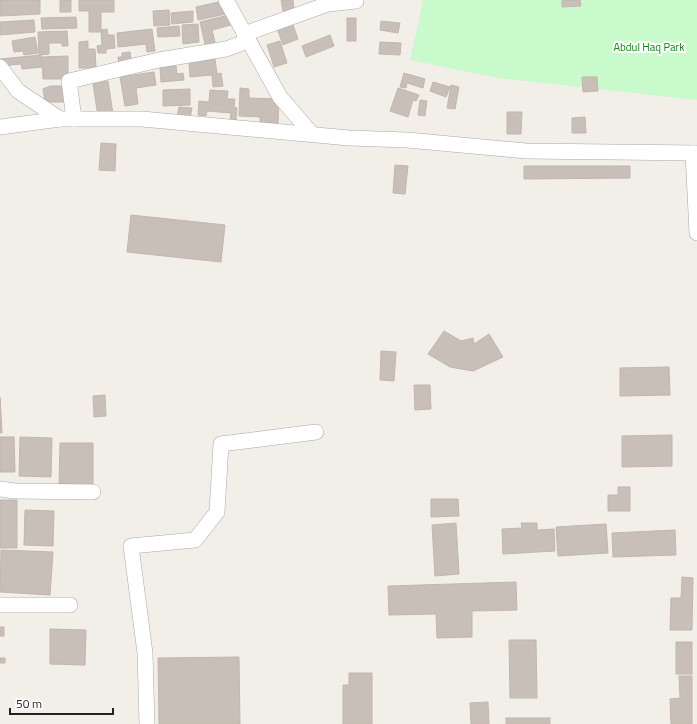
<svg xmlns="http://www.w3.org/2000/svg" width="697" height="724" font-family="'Titillium Web',sans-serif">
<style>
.park{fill:#c8facc}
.building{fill:#c7bfb8;stroke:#c4b6ab}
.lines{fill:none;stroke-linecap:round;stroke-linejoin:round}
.minor-casing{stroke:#a9a9a9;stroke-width:16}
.minor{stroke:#fff;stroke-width:15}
.labels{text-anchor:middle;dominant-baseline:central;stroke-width:4;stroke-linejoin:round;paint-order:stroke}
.park-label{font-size:11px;fill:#0c8416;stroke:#fff}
</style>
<rect width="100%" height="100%" fill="#f2efe9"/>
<!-- park -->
<path class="park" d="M 423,0 L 697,0 L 697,100 L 498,78 L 410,60 Z"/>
<!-- building -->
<g class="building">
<path d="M 0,0 L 40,0 L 40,14 L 0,16 Z"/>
<rect x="60" y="0" width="11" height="12"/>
<path d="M 79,0 L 114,0 L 114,12 L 101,12 L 101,32 L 89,32 L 89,11 L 79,11 Z"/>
<path d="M 281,0 L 293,0 L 294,10 L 283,11 Z"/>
<path d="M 562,0 L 580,0 L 581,6 L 562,7 Z"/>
<path d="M 223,1 L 226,14 L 198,20 L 196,7 Z"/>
<path d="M 169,10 L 170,25 L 154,26 L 153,11 Z"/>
<path d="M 193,11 L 193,22 L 172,24 L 171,13 Z"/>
<path d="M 229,15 L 231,25 L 212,30 L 216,46 L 206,48 L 200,22 Z"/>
<path d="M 76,17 L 77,28 L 42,29 L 41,18 Z"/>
<rect x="347" y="18" width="9" height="23"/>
<path d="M 34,20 L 35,32 L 0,35 L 0,22 Z"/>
<path d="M 381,21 L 400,23 L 398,33 L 380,30 Z"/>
<path d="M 292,22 L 298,39 L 283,45 L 277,28 Z"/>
<path d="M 198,24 L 199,42 L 183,44 L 182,25 Z"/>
<path d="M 179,26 L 180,36 L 158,37 L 157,28 Z"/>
<path d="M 107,29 L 108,35 L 114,35 L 115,48 L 106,49 L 106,53 L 98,53 L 97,46 L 102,45 L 101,30 Z"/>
<path d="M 152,29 L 155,51 L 147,52 L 146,44 L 118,47 L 117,33 Z"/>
<path d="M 67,31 L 68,46 L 62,46 L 62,43 L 49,43 L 49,54 L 39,55 L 38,32 Z"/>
<path d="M 330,35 L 334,46 L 306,57 L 302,46 Z"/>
<path d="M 35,37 L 38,53 L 24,55 L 23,51 L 14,52 L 12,41 Z"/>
<path d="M 88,41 L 88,49 L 95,49 L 96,68 L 79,68 L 79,42 Z"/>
<path d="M 280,41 L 287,63 L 274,67 L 267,45 Z"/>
<path d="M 380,42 L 401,43 L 400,55 L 379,54 Z"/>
<path d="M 130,52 L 132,66 L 120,67 L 118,57 L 122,57 L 122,53 Z"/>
<path d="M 41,55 L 42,67 L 22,69 L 21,64 L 1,66 L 0,59 Z"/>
<path d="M 68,56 L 68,79 L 43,79 L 42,57 Z"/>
<path d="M 215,59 L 217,74 L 221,73 L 223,86 L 213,87 L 212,75 L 190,77 L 189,62 Z"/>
<path d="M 176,66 L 177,74 L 183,73 L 184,80 L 161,82 L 160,67 Z"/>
<path d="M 154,72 L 156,85 L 136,88 L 138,104 L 125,106 L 120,77 Z"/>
<path d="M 404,73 L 425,79 L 423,88 L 407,83 L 406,88 L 400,87 Z"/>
<path d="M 582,77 L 597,77 L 598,91 L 583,92 Z"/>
<path d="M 108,81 L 113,114 L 98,116 L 93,84 Z"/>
<path d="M 433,82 L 450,87 L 446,97 L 430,91 Z"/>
<path d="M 451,85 L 459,87 L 455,109 L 447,108 Z"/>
<path d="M 50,86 L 66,86 L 67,102 L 45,102 L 43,89 Z"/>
<path d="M 240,88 L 249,89 L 249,98 L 279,99 L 278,123 L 260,123 L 260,117 L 239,116 Z"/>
<path d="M 398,88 L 419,95 L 416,101 L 413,100 L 408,117 L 390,111 Z"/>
<path d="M 190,89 L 190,105 L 163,106 L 163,90 Z"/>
<path d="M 210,90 L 228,91 L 227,99 L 235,99 L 234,107 L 237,108 L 236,120 L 230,119 L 231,113 L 207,111 L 206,116 L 198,115 L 199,101 L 209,102 Z"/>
<path d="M 420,100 L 427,101 L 425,116 L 418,115 Z"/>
<path d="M 179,107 L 192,108 L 190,119 L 177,117 Z"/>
<path d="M 507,112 L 522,112 L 521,134 L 507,134 Z"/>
<path d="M 585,117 L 586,133 L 572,133 L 572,118 Z"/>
<path d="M 101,143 L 116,144 L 115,171 L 99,170 Z"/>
<path d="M 395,165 L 408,166 L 405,194 L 393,193 Z"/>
<path d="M 524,166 L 630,166 L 630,178 L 524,179 Z"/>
<path d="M 131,215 L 225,225 L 221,262 L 127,252 Z"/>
<path d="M 444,331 L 461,341 L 473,338 L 474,344 L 489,334 L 503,357 L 473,371 L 450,367 L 428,354 Z"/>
<path d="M 381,351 L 396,352 L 394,381 L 380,380 Z"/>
<path d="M 669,367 L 670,395 L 620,396 L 620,368 Z"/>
<path d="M 414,385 L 430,385 L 431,409 L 415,410 Z"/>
<path d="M 105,395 L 106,416 L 94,417 L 93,396 Z"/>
<path d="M 0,397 L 2,433 L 0,433 Z"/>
<path d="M 672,435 L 672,466 L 622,467 L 622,436 Z"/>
<path d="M 0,437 L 14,437 L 15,472 L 0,472 Z"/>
<path d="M 20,437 L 52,438 L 51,477 L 19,476 Z"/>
<path d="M 60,443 L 93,443 L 93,486 L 59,485 Z"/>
<path d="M 618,487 L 630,487 L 630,511 L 608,511 L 608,495 L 618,495 Z"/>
<path d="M 431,499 L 458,499 L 459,516 L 431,517 Z"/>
<rect x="0" y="500" width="17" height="48"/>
<path d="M 25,510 L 54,511 L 53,546 L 24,545 Z"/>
<path d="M 456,523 L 459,574 L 435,576 L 432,525 Z"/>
<path d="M 521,523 L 537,523 L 537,530 L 554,529 L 555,551 L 503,554 L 502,529 L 522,528 Z"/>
<path d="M 606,524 L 608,553 L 558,556 L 556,527 Z"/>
<path d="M 675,530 L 676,555 L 613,557 L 612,533 Z"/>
<path d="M 1,550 L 53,552 L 50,595 L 0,592 Z"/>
<path d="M 682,577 L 693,578 L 692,630 L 670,630 L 671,598 L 681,598 Z"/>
<path d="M 516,582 L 517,610 L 472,611 L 472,637 L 437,638 L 436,614 L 389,615 L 388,586 Z"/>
<rect x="0" y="627" width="4" height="9"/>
<path d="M 50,629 L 86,630 L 85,665 L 50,664 Z"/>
<path d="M 509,640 L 536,640 L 537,698 L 510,698 Z"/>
<rect x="676" y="642" width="16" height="32"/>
<path d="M 239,657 L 240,724 L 159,724 L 158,658 Z"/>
<rect x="0" y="658" width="5" height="5"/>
<path d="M 349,673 L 372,673 L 372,724 L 343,724 L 343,685 L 349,685 Z"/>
<path d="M 679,676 L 692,676 L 692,724 L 671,724 L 670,699 L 680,698 Z"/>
<path d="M 488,702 L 489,724 L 471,724 L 470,703 Z"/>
<rect x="506" y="718" width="44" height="6"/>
</g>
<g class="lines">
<!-- minor casing -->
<g class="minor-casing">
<g id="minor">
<path d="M 226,0 L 280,97 L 312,134"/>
<path d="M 244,34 L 328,4 L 356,1"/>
<path d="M 0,67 L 18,91 L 60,119"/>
<path d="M 74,119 L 69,81 L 159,60 L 226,49 L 248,41"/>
<path d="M 0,127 L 60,119 L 142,119 L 349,138 L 407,140 L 526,151 L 697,153"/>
<path d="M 693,153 L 697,233"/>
<path d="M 0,489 L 15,491 L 93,492"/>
<path d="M 0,605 L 70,605"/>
<path d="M 147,724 L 145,653 L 131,546 L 195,540 L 217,512 L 221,444 L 316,432"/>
</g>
</g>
<!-- minor -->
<use href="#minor" class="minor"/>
</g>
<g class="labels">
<!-- park labels -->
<g class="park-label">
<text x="649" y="47">Abdul Haq Park</text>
</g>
</g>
<!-- scale -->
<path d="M10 708v6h103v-6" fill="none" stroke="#222222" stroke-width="2"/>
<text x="16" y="708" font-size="12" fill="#222222" stroke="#ffffff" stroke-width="3" paint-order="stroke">50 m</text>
</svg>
